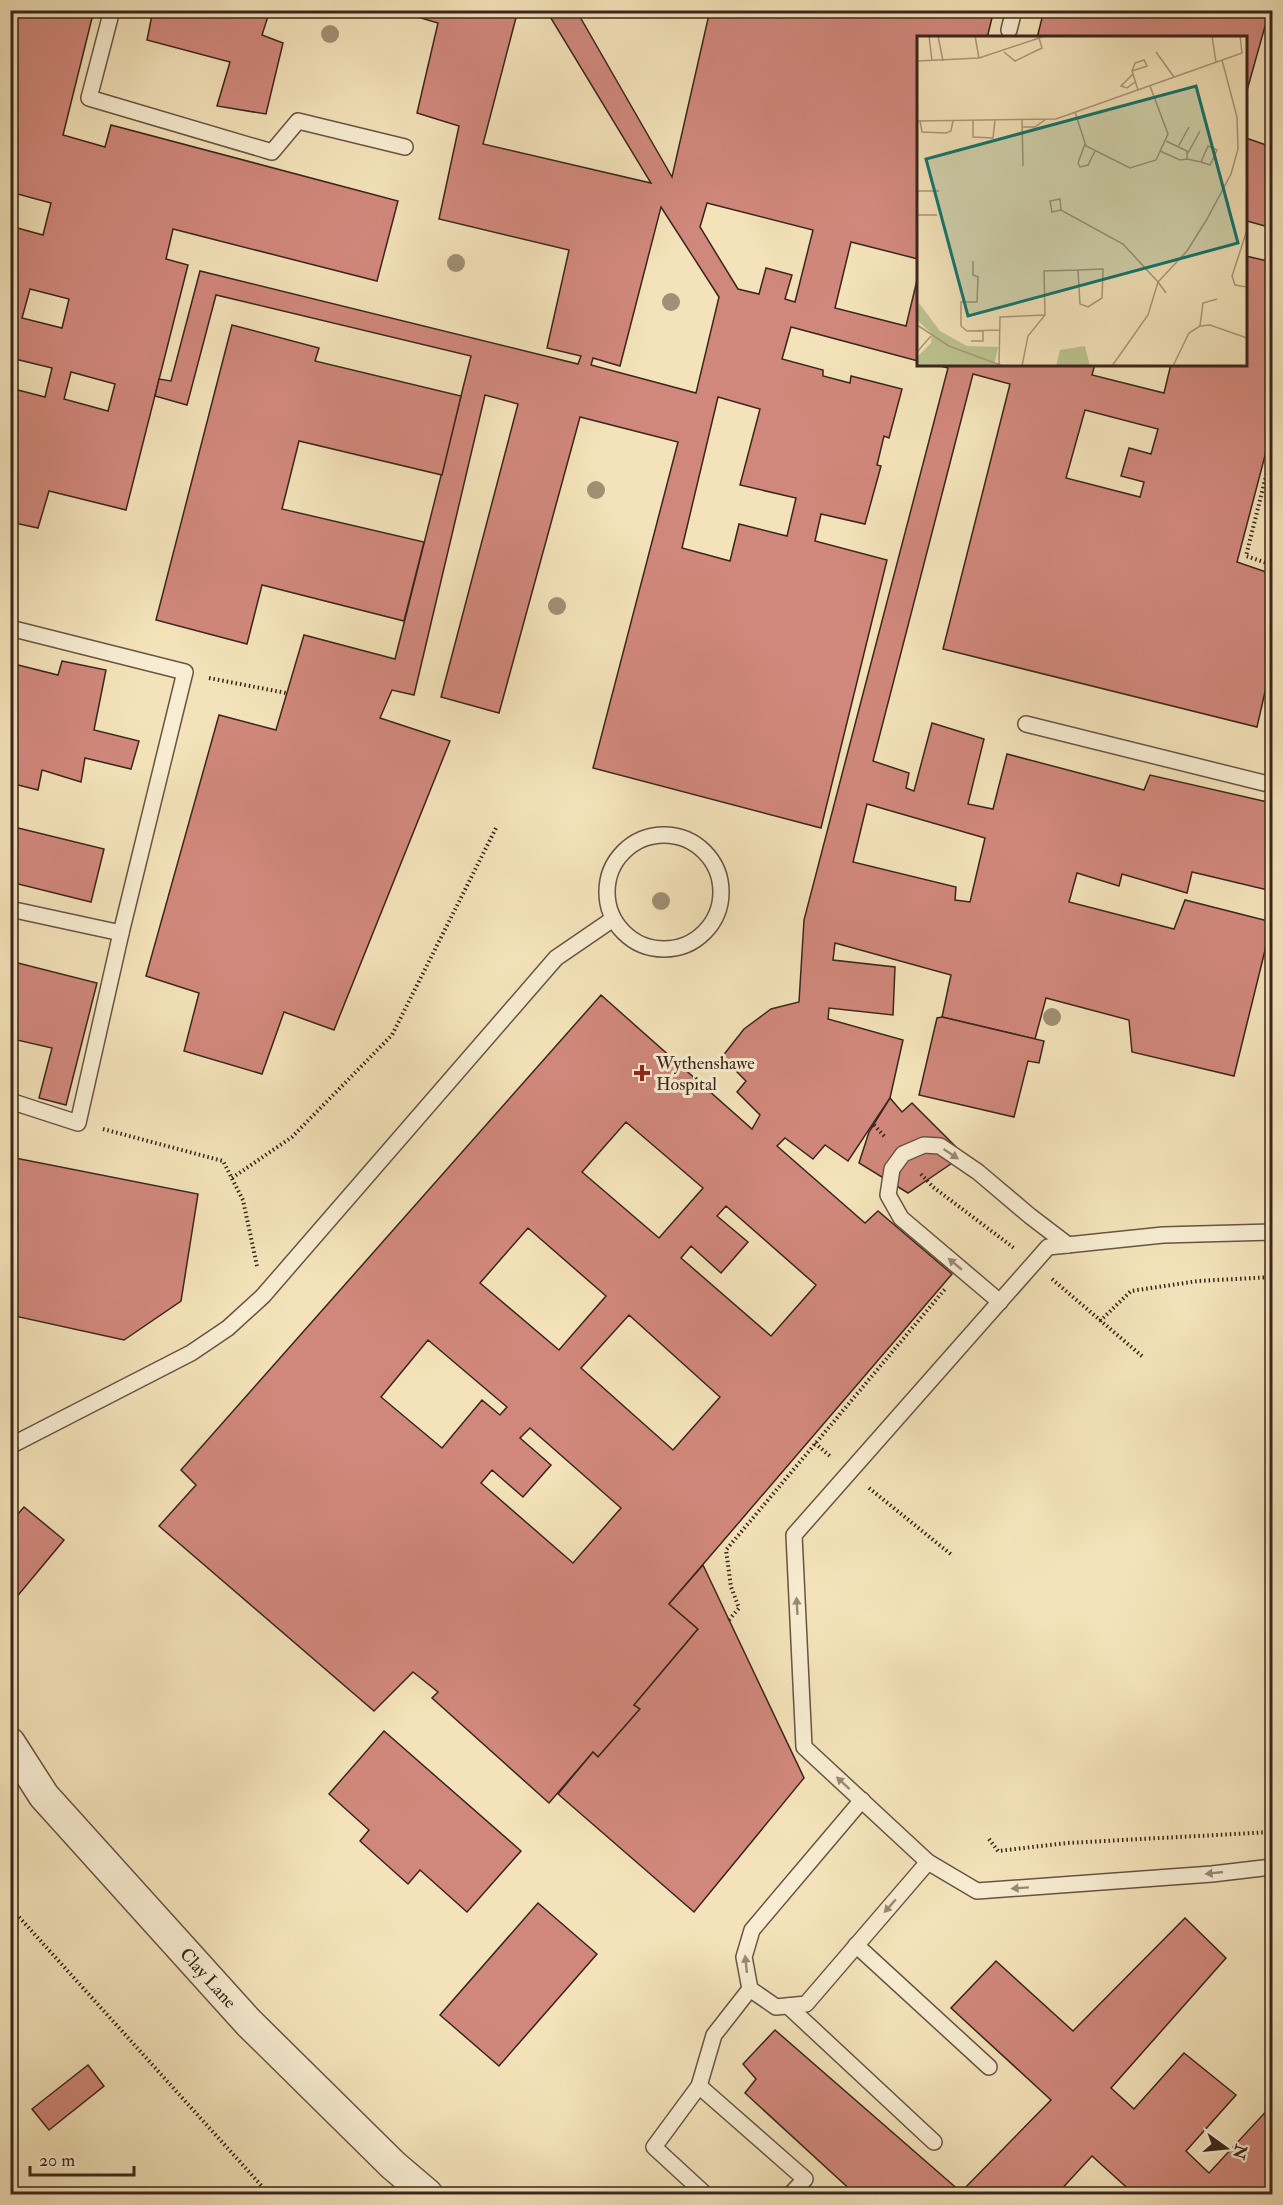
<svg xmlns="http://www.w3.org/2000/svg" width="1283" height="2205" font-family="'IM FELL Double Pica',serif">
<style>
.building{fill:#d1887c;stroke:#3b251d;stroke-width:1.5;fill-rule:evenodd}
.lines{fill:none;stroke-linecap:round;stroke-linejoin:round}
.service-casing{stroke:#695444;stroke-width:18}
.minor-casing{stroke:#695444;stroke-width:33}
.path{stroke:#3b251d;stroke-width:4;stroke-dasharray:1.5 3;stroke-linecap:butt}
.service{stroke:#f8edd2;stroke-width:15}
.minor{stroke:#f8edd2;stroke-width:30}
.tree{fill:#a09074}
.oneway{fill:#9a8978}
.poi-dot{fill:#8f2418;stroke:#f8edd2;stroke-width:2}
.labels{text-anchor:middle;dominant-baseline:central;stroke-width:6;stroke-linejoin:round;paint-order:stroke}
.poi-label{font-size:18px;fill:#3b251d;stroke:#f8edd2;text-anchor:start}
.street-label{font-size:18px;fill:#3b251d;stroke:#f8edd2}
.inset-road{fill:none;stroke:#aa977b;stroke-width:1.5}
.view{fill:#0f766e;fill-opacity:0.15;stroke:#0f766e;stroke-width:3}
.inset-edge{fill:none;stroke:#3b251d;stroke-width:3}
</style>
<rect width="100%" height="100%" fill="#f4e3ba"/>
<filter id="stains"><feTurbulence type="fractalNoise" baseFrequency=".00333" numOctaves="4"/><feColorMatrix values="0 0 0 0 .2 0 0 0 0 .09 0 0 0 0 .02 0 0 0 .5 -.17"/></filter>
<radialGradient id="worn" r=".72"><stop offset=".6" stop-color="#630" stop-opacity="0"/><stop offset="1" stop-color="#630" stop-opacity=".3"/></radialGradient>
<!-- building -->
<g class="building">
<path d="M 10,10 L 94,10 L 63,135 L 105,147 L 111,125 L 398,201 L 377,281 L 173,229 L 166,259 L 188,265 L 126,510 L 49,491 L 38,528 L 10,522 L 10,388 L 45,397 L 52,368 L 11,358 L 10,362 L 10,226 L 43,235 L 51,203 L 10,192 ZM 30,289 L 69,299 L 62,328 L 22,318 ZM 71,372 L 115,384 L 108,411 L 64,399 Z"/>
<path d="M 153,10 L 270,10 L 262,35 L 283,43 L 266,114 L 217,106 L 230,62 L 147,40 Z"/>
<path d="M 394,10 L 518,10 L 483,144 L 651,183 L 546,10 L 576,10 L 672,177 L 710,10 L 994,10 L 987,38 L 918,38 L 918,259 L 851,242 L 835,308 L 906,326 L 918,276 L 918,361 L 791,327 L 782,359 L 823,370 L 823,376 L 850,383 L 851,376 L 902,389 L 889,438 L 884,436 L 877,465 L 881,466 L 865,524 L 821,514 L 815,541 L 887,560 L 821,828 L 593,768 L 678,442 L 580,417 L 499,713 L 441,697 L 518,404 L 485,395 L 414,695 L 392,690 L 380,718 L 450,741 L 334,1030 L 284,1012 L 262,1074 L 184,1051 L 199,993 L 146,976 L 219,715 L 276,730 L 304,635 L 395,659 L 471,356 L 216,295 L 187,405 L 155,396 L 159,379 L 171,381 L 200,271 L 578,364 L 581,356 L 547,348 L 569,250 L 439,219 L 459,126 L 417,113 L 438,23 ZM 707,203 L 813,230 L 795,302 L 785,299 L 792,275 L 766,268 L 759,294 L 738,289 L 700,227 ZM 661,207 L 719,297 L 696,393 L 591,365 L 593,358 L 620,366 ZM 718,397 L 760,409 L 740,485 L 796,498 L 787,536 L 739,524 L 730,561 L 682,548 Z"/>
<path d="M 1044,10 L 1264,10 L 1269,12 L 1246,94 L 1246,38 L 1037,38 Z"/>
<path d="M 1246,138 L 1272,147 L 1272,228 L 1247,221 L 1246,228 Z"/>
<path d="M 1246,256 L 1272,262 L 1272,429 L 1237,562 L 1272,574 L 1272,661 L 1257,727 L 943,649 L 1010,384 L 973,374 L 873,761 L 909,773 L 906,788 L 914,791 L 932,723 L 984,739 L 968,804 L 993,809 L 1007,754 L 1144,790 L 1150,775 L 1272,803 L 1272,891 L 1192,872 L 1187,893 L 1122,874 L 1119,886 L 1077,873 L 1069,902 L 1174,929 L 1185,900 L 1272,922 L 1234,1076 L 1132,1052 L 1129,1020 L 1046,998 L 1035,1039 L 942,1017 L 951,975 L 835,943 L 833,960 L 895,967 L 893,1015 L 829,1008 L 828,1019 L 903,1040 L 890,1098 L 848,1161 L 825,1145 L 813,1159 L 785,1138 L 777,1146 L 865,1223 L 878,1211 L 952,1274 L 669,1604 L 698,1629 L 634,1705 L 640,1709 L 598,1757 L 593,1752 L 549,1803 L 432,1698 L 438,1692 L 413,1672 L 374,1711 L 159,1526 L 196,1485 L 181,1470 L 601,995 L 752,1129 L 760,1115 L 737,1092 L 746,1081 L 722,1057 L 744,1029 L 771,1009 L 799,1002 L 804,920 L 948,368 L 933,364 L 1095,364 L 1092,375 L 1164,393 L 1171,364 L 1246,364 ZM 1085,410 L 1158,429 L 1151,454 L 1129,448 L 1121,476 L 1144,482 L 1140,497 L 1066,478 ZM 867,804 L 985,838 L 970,902 L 955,900 L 956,887 L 853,862 ZM 626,1122 L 703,1188 L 659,1238 L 582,1172 ZM 726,1206 L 816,1285 L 771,1336 L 681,1258 L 691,1246 L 721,1273 L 748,1242 L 717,1216 ZM 528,1228 L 606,1296 L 559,1350 L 480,1283 ZM 629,1315 L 720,1397 L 673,1450 L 581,1368 ZM 428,1340 L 507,1407 L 500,1415 L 482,1400 L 442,1448 L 381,1397 ZM 530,1428 L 621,1508 L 573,1563 L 481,1483 L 492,1470 L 523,1497 L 551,1465 L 520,1438 Z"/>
<path d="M 232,325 L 319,348 L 315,361 L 461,396 L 442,475 L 299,441 L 282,509 L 424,542 L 404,621 L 262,585 L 247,644 L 156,620 Z"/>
<path d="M 62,661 L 106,670 L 94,730 L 139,741 L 131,769 L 85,758 L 81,782 L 42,770 L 38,790 L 10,783 L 10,663 L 58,675 Z"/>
<path d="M 10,826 L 104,849 L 91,902 L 10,882 Z"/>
<path d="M 10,961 L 97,983 L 66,1105 L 39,1098 L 52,1048 L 13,1039 L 10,1046 Z"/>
<path d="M 942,1017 L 1044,1041 L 1039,1063 L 1028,1061 L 1014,1117 L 919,1095 L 937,1018 Z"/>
<path d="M 890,1098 L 902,1112 L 912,1103 L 964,1155 L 908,1193 L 859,1163 L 869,1132 Z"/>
<path d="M 10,1157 L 198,1194 L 181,1301 L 124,1340 L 10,1315 Z"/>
<path d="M 24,1507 L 64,1540 L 10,1605 L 10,1523 Z"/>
<path d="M 703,1565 L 804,1778 L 694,1912 L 558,1794 L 593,1752 L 598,1757 L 640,1709 L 634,1705 L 698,1629 L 669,1604 Z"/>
<path d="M 384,1731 L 521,1851 L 467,1912 L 420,1870 L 408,1884 L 360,1841 L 369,1830 L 329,1794 Z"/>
<path d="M 538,1903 L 597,1954 L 499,2066 L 440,2015 Z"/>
<path d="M 1185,1918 L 1226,1958 L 1111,2088 L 1134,2109 L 1184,2053 L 1236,2095 L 1186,2151 L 1209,2173 L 1272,2105 L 1272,2194 L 1134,2194 L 1092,2156 L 1057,2194 L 855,2194 L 745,2093 L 756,2079 L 743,2064 L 775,2030 L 961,2192 L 1051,2100 L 951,2008 L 996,1961 L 1073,2031 Z"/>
<path d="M 88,2065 L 104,2086 L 49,2130 L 32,2109 Z"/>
</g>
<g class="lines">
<!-- service casing -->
<g class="service-casing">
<g id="service">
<path d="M 112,10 L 89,98 L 272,152 L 298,121 L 405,147"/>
<path d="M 1009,30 L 1014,10"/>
<path d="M 10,628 L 185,672 L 121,933 L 10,909"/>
<path d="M 1026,724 L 1272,785"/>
<circle cx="664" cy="892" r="57"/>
<path d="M 10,1101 L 78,1123 L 121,933"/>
<path d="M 1272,1232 L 1163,1235 L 1048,1247 L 794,1535 L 804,1747 L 928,1862 L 977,1891 L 1212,1874 L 1272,1867"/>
<path d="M 1000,1302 L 901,1218 L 888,1195 L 892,1169 L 903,1154 L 924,1145 L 940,1146 L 978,1172 L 1030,1216 L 1068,1245"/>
<path d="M 10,1446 L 191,1353 L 228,1328 L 263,1296 L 556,958 L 613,919"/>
<path d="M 862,1800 L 752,1930 L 744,1957 L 750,1989 L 776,2007 L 806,2004 L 928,1862"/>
<path d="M 856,1945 L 989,2067"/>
<path d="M 788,2006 L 934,2142"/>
<path d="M 699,2086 L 805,2179 L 791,2194"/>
<path d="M 705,2194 L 654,2147 L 699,2086 L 714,2035 L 750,1989"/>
</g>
</g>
<!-- minor casing -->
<g class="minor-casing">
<g id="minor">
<path id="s1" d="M 10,1743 L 44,1796 L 248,2022 L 393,2165 L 427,2194"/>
</g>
</g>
<!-- path -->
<g class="path">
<path d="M 1270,91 L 1272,91"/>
<path d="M 1272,452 L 1246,556 L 1272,565"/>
<path d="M 209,678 L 286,693"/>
<path d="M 874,1125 L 885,1137"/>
<path d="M 103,1129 L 223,1161 L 243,1200 L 257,1266"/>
<path d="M 921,1174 L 933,1187 L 1014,1248"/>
<path d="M 232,1178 L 292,1137 L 392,1035 L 497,826"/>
<path d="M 1052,1279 L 1143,1357"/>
<path d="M 1100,1321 L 1131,1291 L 1198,1281 L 1272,1277"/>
<path d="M 815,1443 L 831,1457"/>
<path d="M 869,1488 L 953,1556"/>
<path d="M 729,1620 L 739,1608 L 731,1587 L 726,1550 L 945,1289"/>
<path d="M 989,1839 L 998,1851 L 1067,1843 L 1272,1832"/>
<path d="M 10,1907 L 269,2194"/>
</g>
<!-- service -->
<use href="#service" class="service"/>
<!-- minor -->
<use href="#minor" class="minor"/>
</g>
<!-- trees -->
<g class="tree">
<circle cx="330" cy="34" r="9"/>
<circle cx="456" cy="263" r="9"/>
<circle cx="671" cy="302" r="9"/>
<circle cx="596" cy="490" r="9"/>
<circle cx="557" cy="606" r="9"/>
<circle cx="661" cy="901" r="9"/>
<circle cx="1052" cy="1017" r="9"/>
</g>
<!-- one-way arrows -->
<defs><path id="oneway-solid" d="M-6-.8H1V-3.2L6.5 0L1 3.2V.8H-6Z" transform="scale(1.5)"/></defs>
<g class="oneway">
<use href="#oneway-solid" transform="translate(951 1154) rotate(34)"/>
<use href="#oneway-solid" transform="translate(955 1264) rotate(-140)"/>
<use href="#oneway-solid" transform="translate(797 1606) rotate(-93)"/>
<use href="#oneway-solid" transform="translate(843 1783) rotate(-137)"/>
<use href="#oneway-solid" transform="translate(1214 1873) rotate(174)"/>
<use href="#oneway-solid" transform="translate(1020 1888) rotate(176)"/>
<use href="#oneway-solid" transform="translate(890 1906) rotate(131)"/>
<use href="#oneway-solid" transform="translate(746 1964) rotate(-96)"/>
</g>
<!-- markers -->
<path class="poi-dot" d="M639 1064h6v6h6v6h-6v6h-6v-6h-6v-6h6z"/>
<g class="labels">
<!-- poi labels -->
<g class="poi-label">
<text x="656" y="1063">Wythenshawe<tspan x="656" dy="21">Hospital</tspan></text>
</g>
<!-- street labels -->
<g class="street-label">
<text stroke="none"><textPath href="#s1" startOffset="308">Clay Lane</textPath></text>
</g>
</g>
<!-- overview -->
<g transform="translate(917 36)">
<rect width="330" height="330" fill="#f4e3ba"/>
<path d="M 2,267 L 23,295 L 50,310 L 81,311 L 77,330 L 0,330 L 0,321 L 14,307 L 15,298 L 0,284 ZM 168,310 L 173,330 L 139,330 L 143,314 Z" fill="#bcc38f"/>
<path class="inset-road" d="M 12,0 L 15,25M 21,0 L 26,25M 58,0 L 62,22M 295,0 L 299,26M 87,16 L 98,25 L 125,12 L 122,2M 239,16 L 257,41M 0,25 L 62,22 L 128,0M 215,35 L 230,30 L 227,24 L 218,27 L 215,35 L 221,54M 216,38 L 204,50 L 210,52 L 218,46M 158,76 L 169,110 L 213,132 L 239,124 L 251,98 L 233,50M 56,84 L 56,101 L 76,102 L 78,84M 105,84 L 106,130M 0,85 L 139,83 L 325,17 L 323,0M 3,85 L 5,96 L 29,97 L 34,95 L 36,85M 105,91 L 118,91 L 129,83M 168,108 L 161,127 L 163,131 L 171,129 L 178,115M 261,111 L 272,91M 243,115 L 263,124 L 270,123 L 270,115 L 249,105M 271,117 L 283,95M 270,123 L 284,126 L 291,110 L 300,114 L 293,129 L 284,126M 0,155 L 22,155M 144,174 L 143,163 L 133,165 L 135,176 L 144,174 L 206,208 L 241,246 L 231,279 L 195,330M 0,179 L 20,179M 330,194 L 315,240 L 318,249 L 330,251M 56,225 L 56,239 L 61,241 L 60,266 L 44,266 L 44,290 L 50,295 L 83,294M 249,257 L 241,246 L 270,215 L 290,183 L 314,138 L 321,113 L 320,81 L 305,24M 0,289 L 32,310 L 86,330M 283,290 L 286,267 L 300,263M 54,305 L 66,305 L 66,295M 0,316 L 14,300M 82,329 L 83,281 L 128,279M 105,330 L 111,300 L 128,279 L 127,235 L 161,234 L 163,268 L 171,271 L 185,262 L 186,233 L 161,234M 256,330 L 272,297 L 283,290 L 293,289 L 330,302"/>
<path class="view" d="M 279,50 L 321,207 L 51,280 L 9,123 Z"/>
<rect width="330" height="330" class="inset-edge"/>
</g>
<!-- margin -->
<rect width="1283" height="2205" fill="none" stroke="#f4e3ba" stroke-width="36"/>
<rect x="12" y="12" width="1259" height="2181" fill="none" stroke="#3b251d" stroke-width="3"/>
<rect x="18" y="18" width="1247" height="2169" fill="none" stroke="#3b251d" stroke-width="1.5"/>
<!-- north arrow -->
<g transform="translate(1226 2148) rotate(105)" stroke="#f8edd2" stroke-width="4.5" paint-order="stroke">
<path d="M0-4.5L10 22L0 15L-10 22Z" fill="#3b251d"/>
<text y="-9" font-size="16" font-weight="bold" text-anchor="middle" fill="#3b251d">N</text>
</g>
<!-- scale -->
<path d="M30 2166v9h104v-9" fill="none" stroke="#3b251d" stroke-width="3"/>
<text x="39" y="2166" font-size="18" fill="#3b251d" stroke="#f8edd2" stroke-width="4.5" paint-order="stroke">20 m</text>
<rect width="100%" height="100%" filter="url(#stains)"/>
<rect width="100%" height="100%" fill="url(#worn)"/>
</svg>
